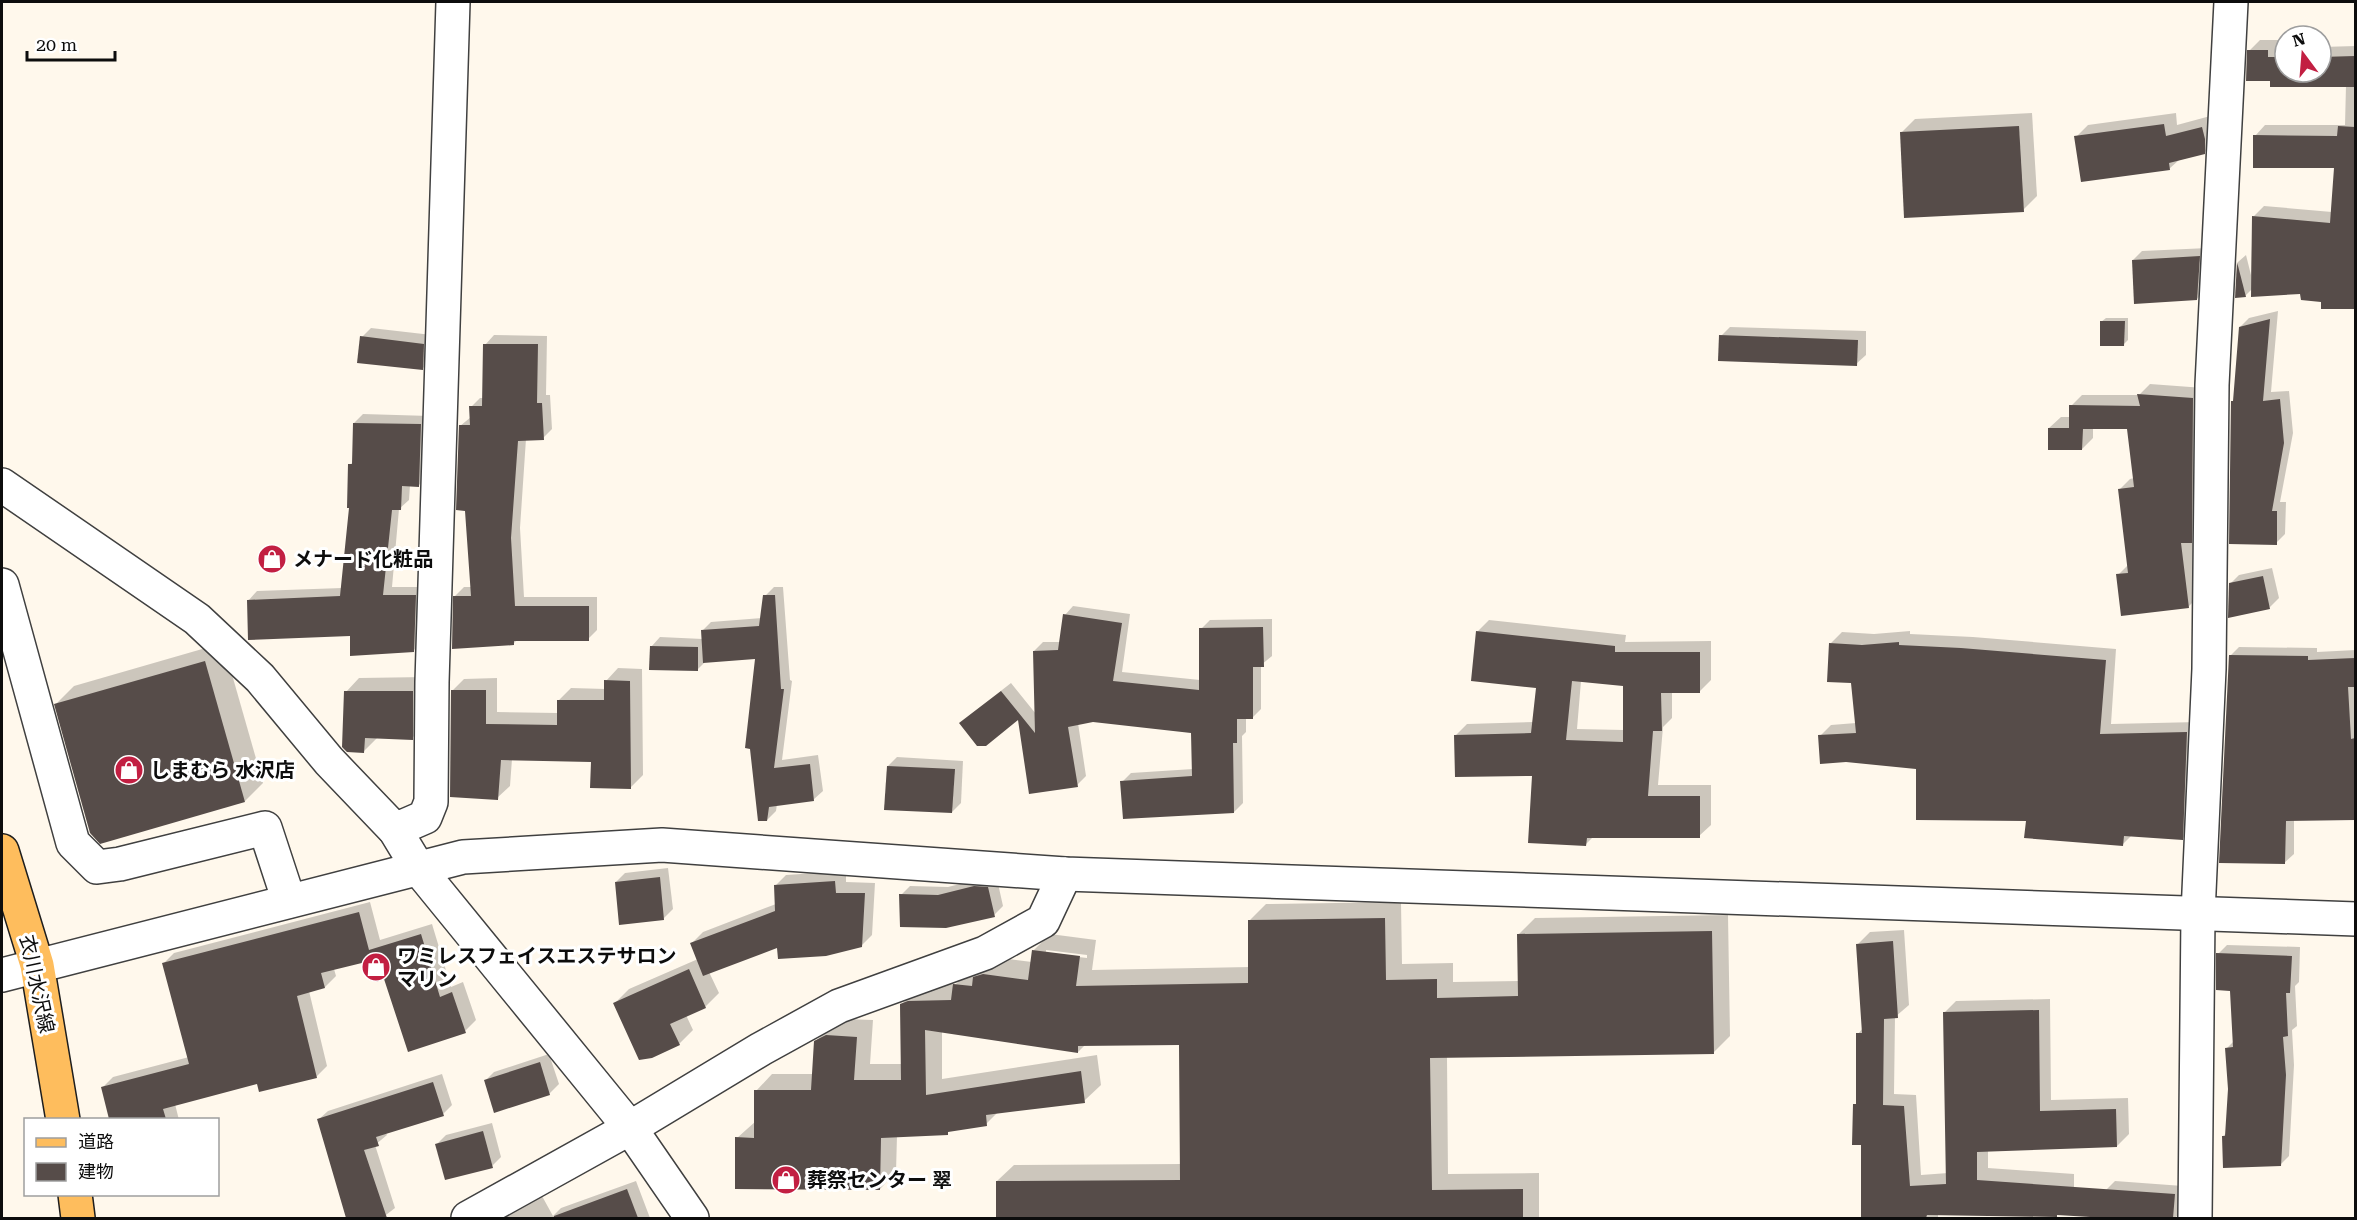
<svg xmlns="http://www.w3.org/2000/svg" width="2357" height="1220" font-family="'Roboto Serif','Noto Sans JP',serif">
<style>
.shadow{fill:#0003;fill-rule:evenodd}
.building{fill:#564c49;fill-rule:evenodd}
.lines{fill:none;stroke-linecap:round;stroke-linejoin:round}
.minor-casing{stroke:#404040;stroke-width:36}
.major-casing{stroke:#1e1e1e;stroke-width:36}
.minor{stroke:#fff;stroke-width:33}
.major{stroke:#febd5d;stroke-width:33}
.labels{text-anchor:middle;dominant-baseline:central;stroke-width:6;stroke-linejoin:round;paint-order:stroke}
.poi-label{font-size:20px;font-weight:bold;fill:#0d0d0d;stroke:#fff;text-anchor:start}
.street-label{font-size:20px;fill:#0d0d0d;stroke:#fff}
</style>
<rect width="100%" height="100%" fill="#fff8ec"/>
<!-- shadow -->
<g class="shadow">
<path d="M 2260,40 L 2278,40 L 2278,47 L 2285,47 L 2285,72 L 2321,72 L 2321,47 L 2356,46 L 2356,308 L 2322,308 L 2322,301 L 2302,293 L 2252,289 L 2245,296 L 2237,296 L 2238,262 L 2246,255 L 2251,275 L 2253,217 L 2264,206 L 2332,212 L 2336,167 L 2255,136 L 2265,125 L 2345,125 L 2346,85 L 2272,79 L 2249,51 Z"/>
<path d="M 2032,113 L 2037,196 L 2023,210 L 1901,133 L 1915,119 Z"/>
<path d="M 2176,113 L 2177,125 L 2214,115 L 2216,141 L 2204,153 L 2179,160 L 2169,169 L 2076,137 L 2088,125 Z"/>
<path d="M 2208,248 L 2206,289 L 2197,299 L 2133,260 L 2142,251 Z"/>
<path d="M 2278,311 L 2271,392 L 2289,391 L 2293,433 L 2280,502 L 2286,502 L 2285,534 L 2276,543 L 2232,402 L 2235,399 L 2240,327 L 2249,318 Z"/>
<path d="M 2106,318 L 2128,318 L 2128,340 L 2124,344 L 2101,322 Z"/>
<path d="M 1730,327 L 1866,331 L 1866,355 L 1856,364 L 1721,336 Z"/>
<path d="M 371,328 L 432,335 L 431,360 L 422,369 L 362,337 Z"/>
<path d="M 494,335 L 547,336 L 546,395 L 550,395 L 552,429 L 543,438 L 526,439 L 520,528 L 524,597 L 597,597 L 597,630 L 588,639 L 517,640 L 513,644 L 455,596 L 464,587 L 472,587 L 460,426 L 471,417 L 471,407 L 480,398 L 484,398 L 485,345 Z"/>
<path d="M 2150,384 L 2204,388 L 2202,530 L 2193,539 L 2199,596 L 2188,607 L 2118,575 L 2128,565 L 2119,490 L 2130,479 L 2134,478 L 2128,428 L 2093,427 L 2093,438 L 2082,449 L 2049,428 L 2061,417 L 2071,417 L 2071,406 L 2082,395 L 2139,395 Z"/>
<path d="M 363,414 L 430,416 L 428,476 L 419,485 L 410,485 L 409,500 L 399,509 L 392,587 L 424,587 L 423,641 L 414,650 L 352,634 L 248,601 L 257,591 L 342,588 L 350,507 L 350,465 L 353,462 L 354,423 Z"/>
<path d="M 2272,568 L 2279,598 L 2270,607 L 2230,584 L 2239,575 Z"/>
<path d="M 774,587 L 783,587 L 790,680 L 792,681 L 782,760 L 818,755 L 823,791 L 813,800 L 777,804 L 776,811 L 767,820 L 757,658 L 705,662 L 697,670 L 651,647 L 660,637 L 703,639 L 702,631 L 711,622 L 762,618 L 765,596 Z"/>
<path d="M 1073,606 L 1130,614 L 1122,672 L 1200,680 L 1201,629 L 1210,620 L 1272,619 L 1272,656 L 1261,665 L 1261,709 L 1252,718 L 1246,718 L 1246,732 L 1242,736 L 1243,803 L 1234,812 L 1122,782 L 1131,773 L 1193,769 L 1192,731 L 1093,720 L 1078,723 L 1086,776 L 1077,785 L 1019,717 L 970,715 L 1011,683 L 1036,714 L 1034,651 L 1043,642 L 1061,642 L 1065,615 Z"/>
<path d="M 1489,620 L 1626,635 L 1625,642 L 1711,641 L 1711,680 L 1699,692 L 1672,691 L 1672,718 L 1663,727 L 1658,785 L 1711,785 L 1711,825 L 1699,836 L 1594,836 L 1585,845 L 1533,774 L 1456,735 L 1467,724 L 1534,722 L 1538,686 L 1477,632 ZM 1581,681 L 1625,685 L 1624,730 L 1577,729 Z"/>
<path d="M 1910,631 L 1910,634 L 1973,637 L 2116,649 L 2111,724 L 2198,722 L 2193,828 L 2182,839 L 2132,835 L 2123,844 L 2027,820 L 1918,767 L 1820,736 L 1831,725 L 1856,723 L 1852,682 L 1831,643 L 1842,632 L 1874,634 Z"/>
<path d="M 223,643 L 263,783 L 245,801 L 56,704 L 74,686 Z"/>
<path d="M 2239,647 L 2317,648 L 2317,652 L 2356,650 L 2356,819 L 2294,820 L 2294,854 L 2284,863 L 2230,656 Z"/>
<path d="M 618,668 L 642,669 L 643,775 L 631,787 L 592,760 L 512,759 L 510,786 L 497,798 L 452,691 L 464,679 L 497,678 L 497,712 L 558,713 L 559,700 L 571,688 L 606,689 L 606,681 Z"/>
<path d="M 426,677 L 426,725 L 412,738 L 378,737 L 364,751 L 346,692 L 359,678 Z"/>
<path d="M 897,757 L 963,761 L 961,803 L 952,812 L 888,766 Z"/>
<path d="M 668,868 L 673,909 L 663,919 L 616,882 L 625,873 Z"/>
<path d="M 846,871 L 846,882 L 875,883 L 872,935 L 861,946 L 779,946 L 709,972 L 719,993 L 705,1007 L 686,1015 L 693,1030 L 679,1044 L 615,1003 L 629,989 L 698,959 L 692,943 L 703,932 L 776,904 L 775,886 L 786,875 Z"/>
<path d="M 984,878 L 997,879 L 1003,906 L 994,915 L 901,895 L 910,886 L 948,887 Z"/>
<path d="M 370,902 L 380,940 L 432,924 L 451,987 L 463,982 L 476,1020 L 465,1031 L 385,977 L 371,960 L 334,969 L 336,976 L 325,987 L 309,991 L 327,1066 L 316,1077 L 258,1082 L 175,1104 L 179,1120 L 111,1120 L 102,1088 L 113,1077 L 189,1057 L 163,964 L 174,953 Z"/>
<path d="M 1401,902 L 1402,964 L 1453,963 L 1453,982 L 1519,981 L 1518,935 L 1535,918 L 1728,915 L 1730,1036 L 1713,1053 L 1447,1057 L 1448,1174 L 1539,1173 L 1539,1218 L 997,1218 L 997,1181 L 1014,1165 L 1182,1164 L 1180,1043 L 1085,1045 L 1078,1052 L 942,1031 L 942,1079 L 1097,1055 L 1101,1085 L 1084,1101 L 998,1112 L 986,1124 L 951,1130 L 947,1133 L 897,1136 L 896,1172 L 880,1189 L 737,1138 L 756,1121 L 756,1091 L 772,1074 L 814,1074 L 815,1042 L 832,1025 L 844,1019 L 873,1020 L 870,1064 L 903,1064 L 902,1004 L 919,987 L 926,985 L 956,984 L 972,968 L 1001,958 L 1032,962 L 1033,951 L 1050,934 L 1096,940 L 1092,970 L 1250,967 L 1249,921 L 1266,904 ZM 1046,950 L 1087,955 L 1087,958 L 1046,953 Z"/>
<path d="M 1904,930 L 1909,1005 L 1895,1017 L 1894,1094 L 1916,1095 L 1921,1175 L 1948,1173 L 1944,1013 L 1956,1001 L 2050,999 L 2051,1100 L 2128,1098 L 2129,1134 L 2117,1146 L 1988,1150 L 1988,1168 L 2074,1174 L 2074,1202 L 1938,1214 L 1938,1218 L 1862,1218 L 1863,1144 L 1855,1105 L 1857,1103 L 1858,1034 L 1863,1028 L 1858,944 L 1870,932 Z"/>
<path d="M 2227,945 L 2300,947 L 2299,982 L 2295,986 L 2297,1026 L 2292,1030 L 2294,1065 L 2289,1156 L 2280,1165 L 2223,1136 L 2227,1133 L 2229,1089 L 2227,1048 L 2234,1041 L 2231,989 L 2218,954 Z"/>
<path d="M 549,1054 L 559,1084 L 549,1094 L 485,1081 L 494,1072 Z"/>
<path d="M 442,1074 L 452,1105 L 443,1114 L 386,1133 L 387,1135 L 375,1145 L 395,1208 L 382,1218 L 348,1218 L 318,1120 L 328,1111 Z"/>
<path d="M 492,1123 L 501,1157 L 492,1166 L 437,1144 L 446,1135 Z"/>
<path d="M 636,1181 L 650,1218 L 501,1218 L 542,1196 L 553,1216 L 561,1208 Z"/>
<path d="M 2115,1181 L 2183,1186 L 2181,1212 L 2175,1218 L 2107,1217 L 2106,1190 Z"/>
</g>
<!-- building -->
<g class="building">
<path d="M 2247,50 L 2268,50 L 2268,57 L 2285,57 L 2285,72 L 2321,72 L 2321,57 L 2355,56 L 2355,87 L 2270,87 L 2270,81 L 2246,81 Z"/>
<path d="M 2164,124 L 2166,136 L 2202,127 L 2205,139 L 2205,154 L 2169,163 L 2170,170 L 2081,182 L 2074,136 Z"/>
<path d="M 2019,126 L 2024,212 L 1904,218 L 1900,132 Z"/>
<path d="M 2338,126 L 2355,127 L 2355,309 L 2321,309 L 2321,302 L 2301,300 L 2300,294 L 2251,297 L 2252,216 L 2330,223 L 2334,168 L 2253,168 L 2253,135 L 2337,136 Z"/>
<path d="M 2200,256 L 2197,300 L 2134,304 L 2132,260 Z"/>
<path d="M 2237,262 L 2246,297 L 2235,298 Z"/>
<path d="M 2270,319 L 2263,401 L 2280,399 L 2284,443 L 2272,511 L 2277,511 L 2277,545 L 2229,544 L 2231,401 L 2233,401 L 2239,327 Z"/>
<path d="M 2100,321 L 2125,321 L 2124,346 L 2100,346 Z"/>
<path d="M 1719,335 L 1858,340 L 1857,366 L 1718,361 Z"/>
<path d="M 360,336 L 424,344 L 423,370 L 357,363 Z"/>
<path d="M 483,344 L 538,344 L 537,403 L 542,403 L 544,440 L 518,441 L 511,538 L 515,606 L 589,606 L 589,641 L 514,641 L 514,645 L 452,649 L 453,596 L 471,596 L 465,511 L 456,510 L 459,425 L 470,425 L 469,406 L 482,406 Z"/>
<path d="M 2137,394 L 2193,398 L 2192,543 L 2181,543 L 2189,608 L 2121,616 L 2116,574 L 2128,573 L 2118,489 L 2134,487 L 2127,429 L 2083,429 L 2082,450 L 2048,450 L 2048,428 L 2069,428 L 2069,405 L 2140,406 Z"/>
<path d="M 353,423 L 421,424 L 419,487 L 402,486 L 401,510 L 392,510 L 383,595 L 416,595 L 414,652 L 350,656 L 350,636 L 248,640 L 247,600 L 340,596 L 349,508 L 347,508 L 348,464 L 352,464 Z"/>
<path d="M 2263,576 L 2270,609 L 2228,618 L 2229,583 Z"/>
<path d="M 763,595 L 775,595 L 781,689 L 784,689 L 774,768 L 810,764 L 814,801 L 769,807 L 767,821 L 758,821 L 750,749 L 745,748 L 755,659 L 703,663 L 701,630 L 759,626 Z"/>
<path d="M 1063,614 L 1122,623 L 1113,681 L 1199,690 L 1199,628 L 1263,627 L 1264,667 L 1253,667 L 1253,719 L 1237,719 L 1237,743 L 1233,743 L 1234,813 L 1123,819 L 1120,781 L 1192,776 L 1191,733 L 1093,722 L 1068,727 L 1078,787 L 1029,794 L 1018,720 L 986,746 L 977,746 L 959,723 L 1001,691 L 1035,733 L 1033,651 L 1058,650 Z"/>
<path d="M 1476,631 L 1615,646 L 1615,652 L 1700,652 L 1700,693 L 1661,693 L 1662,731 L 1653,731 L 1648,796 L 1700,796 L 1700,838 L 1587,838 L 1586,846 L 1528,843 L 1532,776 L 1455,777 L 1454,735 L 1531,733 L 1536,688 L 1471,681 ZM 1572,681 L 1623,686 L 1623,742 L 1566,740 Z"/>
<path d="M 1899,642 L 1899,645 L 1961,648 L 2106,660 L 2100,734 L 2187,732 L 2183,840 L 2124,836 L 2123,846 L 2024,838 L 2026,821 L 1916,820 L 1916,769 L 1846,762 L 1820,764 L 1818,735 L 1856,733 L 1851,683 L 1827,682 L 1829,643 L 1862,645 Z"/>
<path d="M 650,646 L 698,647 L 698,671 L 649,670 Z"/>
<path d="M 2229,655 L 2308,656 L 2308,660 L 2355,658 L 2355,687 L 2348,687 L 2351,739 L 2355,738 L 2355,820 L 2286,821 L 2285,864 L 2219,863 Z"/>
<path d="M 205,661 L 245,802 L 100,844 L 90,833 L 54,704 Z"/>
<path d="M 604,680 L 630,681 L 631,789 L 590,788 L 591,762 L 501,760 L 498,800 L 450,797 L 451,690 L 486,690 L 486,724 L 557,725 L 557,700 L 604,700 Z"/>
<path d="M 344,691 L 413,691 L 413,740 L 365,738 L 364,753 L 347,752 L 342,747 Z"/>
<path d="M 887,766 L 955,769 L 952,813 L 884,810 Z"/>
<path d="M 660,877 L 664,920 L 619,925 L 615,882 Z"/>
<path d="M 835,881 L 836,893 L 865,893 L 862,947 L 826,956 L 778,959 L 777,948 L 703,976 L 690,943 L 775,911 L 774,885 Z"/>
<path d="M 974,886 L 988,887 L 995,917 L 946,928 L 900,927 L 899,894 L 938,895 Z"/>
<path d="M 359,912 L 369,950 L 421,934 L 440,997 L 452,992 L 466,1033 L 408,1052 L 384,979 L 376,982 L 370,961 L 321,973 L 325,988 L 297,996 L 317,1078 L 259,1092 L 257,1084 L 163,1109 L 166,1119 L 109,1119 L 101,1087 L 189,1064 L 162,963 Z"/>
<path d="M 1385,918 L 1386,980 L 1437,979 L 1437,998 L 1518,996 L 1517,934 L 1712,931 L 1714,1054 L 1430,1058 L 1432,1190 L 1523,1189 L 1523,1218 L 996,1218 L 996,1181 L 1180,1180 L 1179,1045 L 1078,1046 L 1078,1053 L 925,1030 L 926,1095 L 1081,1071 L 1085,1103 L 986,1115 L 987,1126 L 948,1132 L 948,1135 L 881,1138 L 880,1190 L 735,1189 L 735,1137 L 754,1138 L 754,1090 L 811,1090 L 814,1041 L 826,1035 L 857,1037 L 854,1080 L 901,1080 L 900,1004 L 908,1001 L 951,1000 L 953,984 L 972,986 L 973,977 L 983,974 L 1028,980 L 1032,950 L 1080,956 L 1076,986 L 1248,983 L 1248,920 Z"/>
<path d="M 1893,941 L 1898,1018 L 1884,1019 L 1883,1105 L 1904,1106 L 1910,1186 L 1946,1184 L 1943,1012 L 2039,1010 L 2040,1111 L 2116,1109 L 2117,1147 L 1977,1152 L 1977,1180 L 2175,1194 L 2173,1218 L 2107,1218 L 2057,1215 L 2057,1217 L 1927,1215 L 1926,1218 L 1861,1218 L 1861,1145 L 1852,1145 L 1853,1104 L 1856,1104 L 1856,1033 L 1862,1033 L 1856,944 Z"/>
<path d="M 2216,953 L 2292,956 L 2290,993 L 2286,993 L 2288,1036 L 2283,1037 L 2286,1075 L 2281,1166 L 2223,1168 L 2222,1136 L 2225,1136 L 2228,1089 L 2225,1048 L 2233,1047 L 2230,991 L 2216,990 Z"/>
<path d="M 689,969 L 706,1008 L 670,1024 L 680,1045 L 652,1058 L 639,1060 L 613,1003 Z"/>
<path d="M 540,1062 L 550,1095 L 494,1113 L 484,1080 Z"/>
<path d="M 433,1082 L 444,1116 L 376,1137 L 379,1146 L 364,1150 L 387,1218 L 346,1218 L 317,1119 Z"/>
<path d="M 483,1131 L 493,1168 L 445,1180 L 435,1144 Z"/>
<path d="M 627,1189 L 638,1218 L 554,1218 L 554,1216 Z"/>
</g>
<g class="lines">
<!-- minor casing -->
<g class="minor-casing">
<g id="minor">
<path d="M 2,485 L 197,619 L 260,678 L 329,761 L 395,830 L 418,868 L 630,1128 L 692,1218"/>
<path d="M 2,585 L 73,843 L 97,867 L 120,864 L 265,828 L 289,901"/>
<path d="M 395,830 L 425,817 L 431,802 L 432,682 L 453,2"/>
<path d="M 2,975 L 463,857 L 662,845 L 1065,874 L 2356,919"/>
<path d="M 468,1218 L 630,1128 L 761,1049 L 839,1006 L 985,953 L 1043,921 L 1065,874"/>
<path d="M 2195,1218 L 2198,914 L 2209,669 L 2212,385 L 2231,2"/>
</g>
</g>
<!-- major casing -->
<g class="major-casing">
<g id="major">
<path d="M 2,851 L 37,965 L 63,1120"/>
<path d="M 75,1194 L 78,1218"/>
</g>
</g>
<!-- minor -->
<use href="#minor" class="minor"/>
<!-- major -->
<use href="#major" class="major"/>
</g>
<!-- icons -->
<defs>
<g id="shop-disc" transform="scale(1.5)"><circle r="9.5" fill="#c21f42" stroke="#fff"/><path d="M-5-2.5h2.3a2.7 3.5 0 0 1 5.4 0H5L5.5 6h-11ZM-1.5-2.5h3a1.5 2.3 0 0 0-3 0Z" fill="#fff"/></g>
</defs>
<g fill-rule="evenodd">
<use href="#shop-disc" x="272" y="559"/>
<use href="#shop-disc" x="129" y="770"/>
<use href="#shop-disc" x="376" y="967"/>
<use href="#shop-disc" x="786" y="1180"/>
</g>
<g class="labels">
<!-- poi labels -->
<g class="poi-label">
<text x="293" y="559">メナード化粧品</text>
<text x="150" y="770">しまむら 水沢店</text>
<text x="397" y="956">ワミレスフェイスエステサロン<tspan x="397" dy="23">マリン</tspan></text>
<text x="807" y="1180">葬祭センター 翠</text>
</g>
<!-- street labels -->
<g class="street-label">
<text transform="translate(37 984) rotate(78)">衣川水沢線</text>
</g>
</g>
<!-- border -->
<rect width="2357" height="1220" fill="none" stroke="#0d0d0d" stroke-width="6"/>
<!-- legend -->
<rect x="24" y="1118" width="195" height="78" fill="#ffffff" stroke="#9e9e9e" stroke-width="1.5"/>
<rect x="36" y="1138" width="30" height="9" fill="#febd5d" stroke="#9e9e9e" stroke-width="1.5"/>
<text x="78" y="1148" font-size="18" fill="#0d0d0d">道路</text>
<rect x="36" y="1163" width="30" height="18" fill="#564c49" stroke="#9e9e9e" stroke-width="1.5"/>
<text x="78" y="1178" font-size="18" fill="#0d0d0d">建物</text>
<!-- north arrow -->
<g transform="translate(2303 54) rotate(344)"><circle r="28" fill="#ffffff" stroke="#9e9e9e" stroke-width="1.5"/>
<path d="M0-4.5L10 22L0 15L-10 22Z" fill="#c21f42"/>
<text y="-9" font-size="16" font-weight="bold" text-anchor="middle" fill="#0d0d0d">N</text>
</g>
<!-- scale -->
<path d="M27 51v9h88v-9" fill="none" stroke="#0d0d0d" stroke-width="3"/>
<text x="36" y="51" font-size="18" fill="#0d0d0d" stroke="#ffffff" stroke-width="4.5" paint-order="stroke">20 m</text>
</svg>
